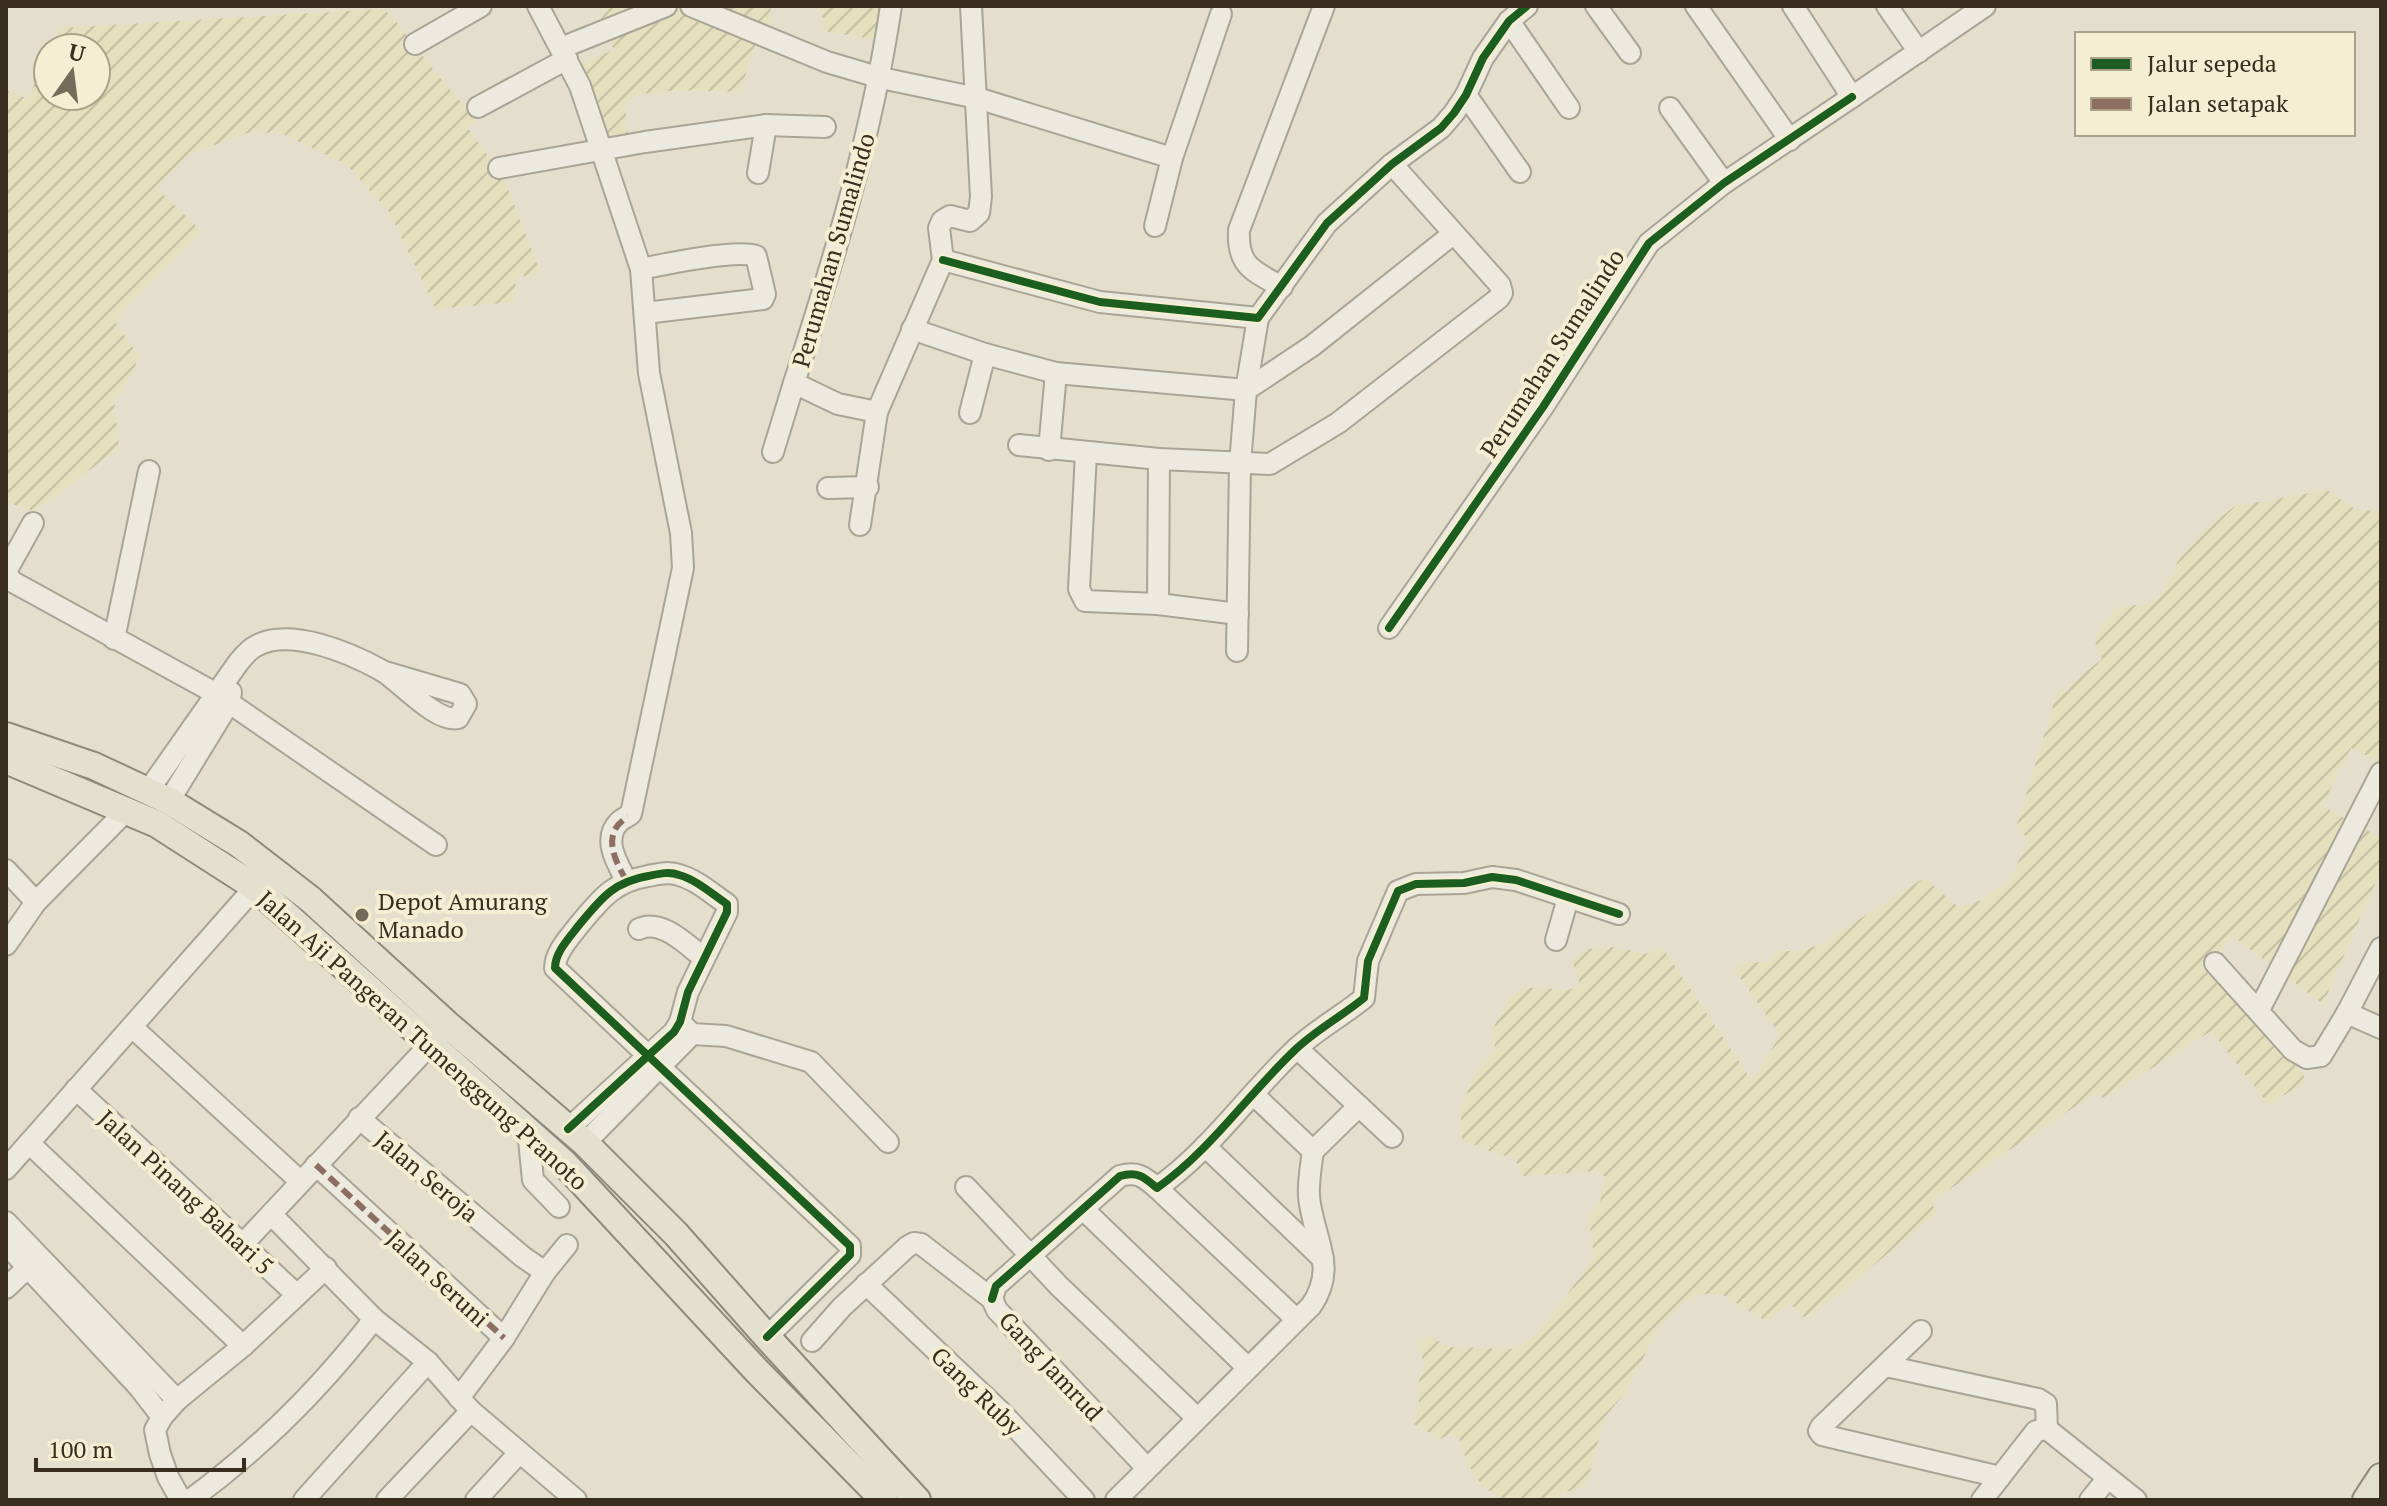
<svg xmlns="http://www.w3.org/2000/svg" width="2387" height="1506" font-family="'PT Serif',serif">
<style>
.farmland{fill:url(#farmland-furrows)}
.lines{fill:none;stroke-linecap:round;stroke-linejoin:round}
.minor-casing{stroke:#a9a496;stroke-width:24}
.major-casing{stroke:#8f897d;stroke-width:30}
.minor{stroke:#ece9de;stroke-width:20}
.major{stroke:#e4e0d0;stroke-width:26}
.quiet{stroke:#8d6e63;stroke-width:6;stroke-dasharray:12 6;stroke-linecap:butt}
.cycleway-casing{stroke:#f5eed2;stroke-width:13}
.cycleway{stroke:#1b5e20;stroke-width:8}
.poi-dot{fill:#746b5b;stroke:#f5eed2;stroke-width:3}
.labels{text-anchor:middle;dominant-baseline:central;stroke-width:8;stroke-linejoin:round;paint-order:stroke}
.street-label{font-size:24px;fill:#382d1e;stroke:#f5eed2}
.poi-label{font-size:24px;fill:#382d1e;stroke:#f5eed2;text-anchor:start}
</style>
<defs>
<pattern id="farmland-furrows" width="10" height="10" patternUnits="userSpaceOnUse" patternTransform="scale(2)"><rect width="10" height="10" fill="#e4e0bd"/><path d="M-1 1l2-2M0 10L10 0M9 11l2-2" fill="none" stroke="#c4c0a2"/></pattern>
</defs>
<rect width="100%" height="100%" fill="#e4dfcd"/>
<!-- farmland -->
<g class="farmland">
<path d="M 606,6 L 771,6 L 768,33 L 757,39 L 740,92 L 675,90 L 641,94 L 625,102 L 628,136 L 610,143 L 579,64 L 614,50 L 601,19 L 608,10 Z"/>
<path d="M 803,6 L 900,6 L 900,33 L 894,43 L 825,31 L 821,10 Z"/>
<path d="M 383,9 L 391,15 L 444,83 L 477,119 L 467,127 L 504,178 L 539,269 L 536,277 L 516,275 L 515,302 L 436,309 L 389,212 L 346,164 L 281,133 L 250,132 L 190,154 L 156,188 L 197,227 L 200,233 L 122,310 L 115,322 L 138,355 L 134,371 L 114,401 L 119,448 L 34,511 L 6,502 L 7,91 L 28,99 L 48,53 L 48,96 L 96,96 L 96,48 L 50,48 L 59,28 Z"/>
<path d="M 2327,490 L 2353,508 L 2381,512 L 2381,762 L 2351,748 L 2322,806 L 2381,838 L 2381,870 L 2323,1004 L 2231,935 L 2218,956 L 2286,1055 L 2304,1075 L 2303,1083 L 2269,1105 L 2211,1031 L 2109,1095 L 2101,1098 L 2096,1093 L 1936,1198 L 1932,1205 L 1937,1212 L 1855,1281 L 1810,1315 L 1803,1317 L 1790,1303 L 1766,1321 L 1723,1295 L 1706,1294 L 1685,1300 L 1659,1328 L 1624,1394 L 1605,1417 L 1586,1485 L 1563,1493 L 1557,1500 L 1505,1500 L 1483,1487 L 1467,1463 L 1459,1437 L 1450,1434 L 1440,1439 L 1414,1424 L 1419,1405 L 1418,1384 L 1424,1367 L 1419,1342 L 1430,1337 L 1449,1347 L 1513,1349 L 1538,1334 L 1594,1258 L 1589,1217 L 1600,1202 L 1606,1178 L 1599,1171 L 1523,1176 L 1514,1157 L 1500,1155 L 1462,1140 L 1461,1114 L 1470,1084 L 1495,1048 L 1493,1029 L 1508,999 L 1523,988 L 1546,988 L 1567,991 L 1580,985 L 1572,961 L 1588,949 L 1614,947 L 1646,954 L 1662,947 L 1748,1075 L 1754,1079 L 1780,1035 L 1735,970 L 1736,965 L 1770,961 L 1778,951 L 1800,951 L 1831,941 L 1838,933 L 1921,880 L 1927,880 L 1959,908 L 1982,900 L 2008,882 L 2029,841 L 2017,825 L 2058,689 L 2068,692 L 2069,686 L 2102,659 L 2094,640 L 2115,608 L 2150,603 L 2162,595 L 2178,561 L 2204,531 L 2235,506 Z"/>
</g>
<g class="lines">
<!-- minor casing -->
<g class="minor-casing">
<g id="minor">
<path d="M 538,6 L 580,86 L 641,269 C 665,264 736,249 756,256 L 765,294 L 763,299 L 645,313"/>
<path d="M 691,6 L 827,62 L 881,78 L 977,98 L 1172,158"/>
<path d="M 1596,6 L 1630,53"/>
<path d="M 1696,6 L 1790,140"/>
<path d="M 1793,6 L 1852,97 L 1985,6"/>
<path d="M 1887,6 L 1919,52"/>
<path d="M 1509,21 L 1569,108"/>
<path d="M 415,44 L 481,6"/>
<path d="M 561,48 L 666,6"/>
<path d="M 1466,95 L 1520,172"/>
<path d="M 478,107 L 567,59"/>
<path d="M 1670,108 L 1724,183"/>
<path d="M 499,168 L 645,142 L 766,125 L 825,127"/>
<path d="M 758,173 L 766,125"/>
<path d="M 1155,226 L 1172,158 L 1221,14"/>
<path d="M 943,260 L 1100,302 L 1258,318 L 1327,223 L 1392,164 L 1441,128 L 1454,113 L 1466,95 L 1483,58 L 1509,21 L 1527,6"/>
<path d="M 1282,287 C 1253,271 1237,266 1239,230 L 1324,6"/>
<path d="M 912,329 L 985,354 L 1056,373 L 1246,390 L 1312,346 L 1453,234"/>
<path d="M 877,412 L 943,260 L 939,228 L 942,221 L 950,216 L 970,221 L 979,213 L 981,197 L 971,6"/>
<path d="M 970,413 L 985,354"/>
<path d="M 1019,445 L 1159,459 L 1270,464 L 1338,423 L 1499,298 L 1502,293 L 1500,285 L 1392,164"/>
<path d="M 1049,450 L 1056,373"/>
<path d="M 773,452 L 794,383"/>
<path d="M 1086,453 L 1079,589 L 1085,601 L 1158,604 L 1238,614"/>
<path d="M 828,488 L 868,487"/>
<path d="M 33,523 L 8,568 L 7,575 L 13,582 L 215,693 L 436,845"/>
<path d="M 860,525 L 877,412 L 838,404 L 794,383 C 834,259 872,135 891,6"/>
<path d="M 1158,604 L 1159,459"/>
<path d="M 1389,628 L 1543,407 L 1649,243 L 1724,183 L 1852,97"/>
<path d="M 114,639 L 149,471"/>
<path d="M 1237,651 L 1240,464 L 1246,390 L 1258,318"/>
<path d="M 148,791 L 238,663 C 243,657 249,649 256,646 C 290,627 350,653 381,670 C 401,682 436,723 458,718 L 466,704 L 460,694 L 382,671"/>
<path d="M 169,801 L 229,703 L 231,692"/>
<path d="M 6,870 L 36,902"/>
<path d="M 626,880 C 617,863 602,839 619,822 C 623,818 627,817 631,814 L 683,568 L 681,533 L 649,373 L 641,269"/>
<path d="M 639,929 C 661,918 687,945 704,958"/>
<path d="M 1556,940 L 1568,898"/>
<path d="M 6,945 L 36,902 L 127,810"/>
<path d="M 2215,963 L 2293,1050 L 2307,1058 L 2321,1056 L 2347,1013 L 2381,1028"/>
<path d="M 2259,1010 L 2381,773"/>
<path d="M 2347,1013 L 2381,948"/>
<path d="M 680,1022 L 692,1034 L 726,1036 L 811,1062 L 888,1142"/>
<path d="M 132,1027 L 300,1181"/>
<path d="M 1297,1048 L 1392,1137"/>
<path d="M 76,1089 L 297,1295"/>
<path d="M 359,1118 L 523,1257 L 545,1272"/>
<path d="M 568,1129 L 674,1032 L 680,1022 L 688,992 L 727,912 L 727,904 C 712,894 697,880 679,875 C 669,871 658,874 648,876 C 613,882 601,899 579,925 C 570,937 555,952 555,968 L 850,1246 L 850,1255 L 767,1337"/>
<path d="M 528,1130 L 533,1180 L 559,1207"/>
<path d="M 29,1143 L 243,1346"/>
<path d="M 585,1143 L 692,1034"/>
<path d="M 1205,1146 L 1323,1259"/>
<path d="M 1313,1151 L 1359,1106"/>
<path d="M 316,1165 L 504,1338"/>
<path d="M 6,1169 L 255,887"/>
<path d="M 966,1187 L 1059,1286 L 1197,1418"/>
<path d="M 1157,1188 L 1296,1319"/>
<path d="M 1084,1210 L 1247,1367"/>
<path d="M 272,1215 L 374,1319 L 428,1362"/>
<path d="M 6,1222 L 177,1400"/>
<path d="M 6,1244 L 138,1386 L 162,1417"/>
<path d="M 242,1245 L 439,1035"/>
<path d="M 866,1284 L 1001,1412 L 1084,1500"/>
<path d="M 6,1288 L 36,1260"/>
<path d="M 992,1299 L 996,1286 L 1120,1176 C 1138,1171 1144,1177 1157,1188 C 1211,1150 1248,1094 1296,1049 C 1316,1030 1342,1016 1364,998 L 1368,961 L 1398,891 L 1416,884 L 1464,883 L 1492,877 L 1516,880 L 1619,914"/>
<path d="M 1921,1331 L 1821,1427 L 1819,1431 L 1822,1435 L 2000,1477 L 2036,1431 L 2047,1429 L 2136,1500"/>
<path d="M 812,1341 L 842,1307 L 907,1247 L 914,1243 L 921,1244 L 992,1299 L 997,1310 L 1146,1467"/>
<path d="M 1886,1366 L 2038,1399 L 2046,1404 L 2047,1429"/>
<path d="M 459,1398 L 504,1338 L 545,1272 L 567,1245"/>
<path d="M 181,1500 L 168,1477 L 160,1454 L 155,1430 L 162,1417 L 177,1400 L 243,1346 L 326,1268"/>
<path d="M 190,1500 C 261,1448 321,1388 374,1319"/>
<path d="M 304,1500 L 428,1362 L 471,1411 L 576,1500"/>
<path d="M 387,1500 L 471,1411"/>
<path d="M 476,1500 L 519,1453"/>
<path d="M 1116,1500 L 1311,1306 C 1339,1266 1312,1237 1309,1196 C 1308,1182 1311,1166 1313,1151 L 1254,1095"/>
<path d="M 1982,1500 L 2000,1477"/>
<path d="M 2090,1500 L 2107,1479"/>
</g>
</g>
<!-- major casing -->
<g class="major-casing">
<g id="major">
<path d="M 6,736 L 94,766 L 169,801 L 239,844 L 310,899 L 448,1025 L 585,1143 L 676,1234 L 767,1337 L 917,1500"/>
<path d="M 6,760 L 157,824 L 255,887 L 565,1164 L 756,1370 L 884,1500"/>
<path d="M 2366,1500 L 2381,1477"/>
</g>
</g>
<!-- minor -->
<use href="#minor" class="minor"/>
<!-- major -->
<use href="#major" class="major"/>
<!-- quiet -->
<g class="quiet">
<path d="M 626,880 C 614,859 601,832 628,817"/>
<path d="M 316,1165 L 504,1338"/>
</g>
<!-- cycleway casing -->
<g class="cycleway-casing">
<g id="cycleway">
<path d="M 943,260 L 1100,302 L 1258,318 L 1327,223 L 1392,164 L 1441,128 L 1454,113 L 1466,95 L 1483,58 L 1509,21 L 1527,6"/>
<path d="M 1389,628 L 1543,407 L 1649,243 L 1724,183 L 1852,97"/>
<path d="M 568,1129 L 674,1032 L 680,1022 L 688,992 L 727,912 L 727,904 C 712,894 697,880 679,875 C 669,871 658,874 648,876 C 613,882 601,899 579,925 C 570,937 555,952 555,968 L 850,1246 L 850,1255 L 767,1337"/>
<path d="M 992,1299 L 996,1286 L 1120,1176 C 1138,1171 1144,1177 1157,1188 C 1211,1150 1248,1094 1296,1049 C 1316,1030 1342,1016 1364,998 L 1368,961 L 1398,891 L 1416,884 L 1464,883 L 1492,877 L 1516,880 L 1619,914"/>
</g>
</g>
<!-- cycleway -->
<use href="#cycleway" class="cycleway"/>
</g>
<!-- markers -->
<circle class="poi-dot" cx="362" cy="915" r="8"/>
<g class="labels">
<!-- street labels -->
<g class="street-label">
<text transform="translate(833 250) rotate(-74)">Perumahan Sumalindo</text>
<text transform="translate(1552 353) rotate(-57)">Perumahan Sumalindo</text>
<text transform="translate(423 1040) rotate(42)">Jalan Aji Pangeran Tumenggung Pranoto</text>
<text transform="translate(427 1176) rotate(40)">Jalan Seroja</text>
<text transform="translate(186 1192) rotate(43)">Jalan Pinang Bahari 5</text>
<text transform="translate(438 1278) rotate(43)">Jalan Seruni</text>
<text transform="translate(1051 1366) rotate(47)">Gang Jamrud</text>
<text transform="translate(977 1391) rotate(44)">Gang Ruby</text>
</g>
<!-- poi labels -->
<g class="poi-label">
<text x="378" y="901">Depot Amurang<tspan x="378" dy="28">Manado</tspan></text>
</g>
</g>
<!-- border -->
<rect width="2387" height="1506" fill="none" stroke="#382d1e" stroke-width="16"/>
<!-- legend -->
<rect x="2075" y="32" width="280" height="104" fill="#f5eed2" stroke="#a9a18a" stroke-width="2"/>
<rect x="2091" y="58" width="40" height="12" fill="#1b5e20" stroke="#a9a18a" stroke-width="2"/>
<text x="2147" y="72" font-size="24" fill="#382d1e">Jalur sepeda</text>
<rect x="2091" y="98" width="40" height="12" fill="#8d6e63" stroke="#a9a18a" stroke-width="2"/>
<text x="2147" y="112" font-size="24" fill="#382d1e">Jalan setapak</text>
<!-- north arrow -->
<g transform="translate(72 72) rotate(14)"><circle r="38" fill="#f5eed2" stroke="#a9a18a" stroke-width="2"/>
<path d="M0-6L14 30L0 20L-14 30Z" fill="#746b5b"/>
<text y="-12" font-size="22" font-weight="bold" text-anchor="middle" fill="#382d1e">U</text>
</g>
<!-- scale -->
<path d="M36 1458v12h208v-12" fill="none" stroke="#382d1e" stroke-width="4"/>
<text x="48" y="1458" font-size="24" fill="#382d1e" stroke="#f5eed2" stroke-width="6" paint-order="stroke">100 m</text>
</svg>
